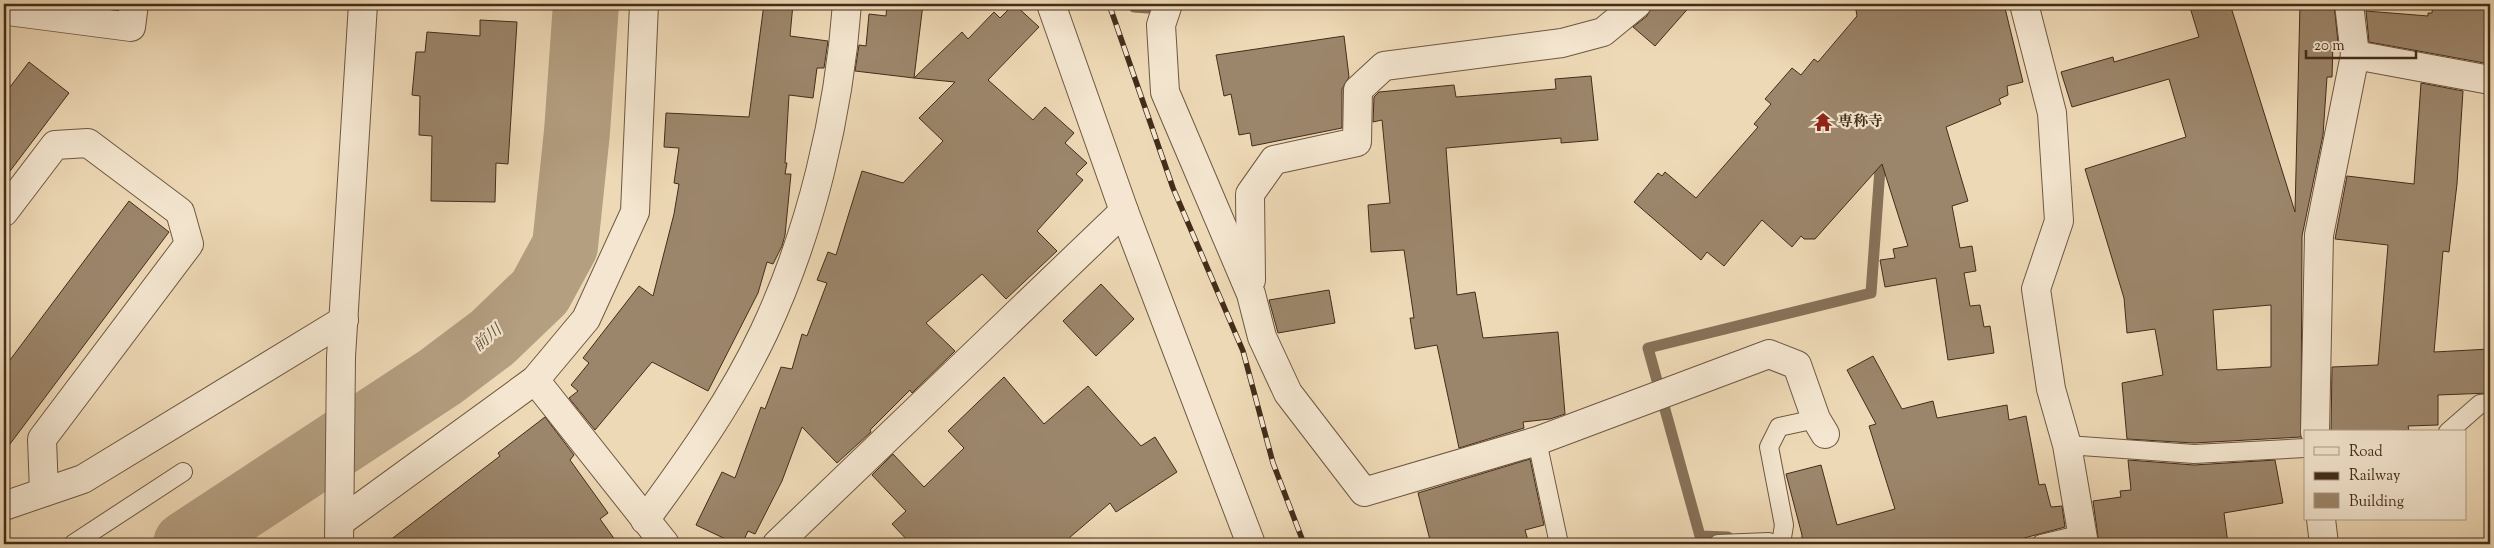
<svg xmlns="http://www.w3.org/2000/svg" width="2494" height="548" font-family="'Sorts Mill Goudy','Noto Serif JP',serif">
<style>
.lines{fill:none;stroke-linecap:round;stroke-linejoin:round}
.stream{stroke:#877158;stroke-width:11}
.river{stroke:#b49f81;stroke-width:66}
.building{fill:#9c866b;stroke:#432d1a;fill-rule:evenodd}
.service-casing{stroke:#6e5841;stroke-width:20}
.minor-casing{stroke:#6e5841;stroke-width:30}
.service{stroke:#f4e6d0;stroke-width:18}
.minor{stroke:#f4e6d0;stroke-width:28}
.rail-casing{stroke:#432d1a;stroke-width:5.5}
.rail{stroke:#f4e6d0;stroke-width:4;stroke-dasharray:11;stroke-linecap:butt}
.labels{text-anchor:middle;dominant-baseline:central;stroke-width:4.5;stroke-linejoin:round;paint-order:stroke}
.poi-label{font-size:15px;font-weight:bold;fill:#432d1a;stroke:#f4e6d0;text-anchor:start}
.water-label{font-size:16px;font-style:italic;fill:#5f4a34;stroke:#f4e6d0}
</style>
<rect width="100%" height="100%" fill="#eed9b6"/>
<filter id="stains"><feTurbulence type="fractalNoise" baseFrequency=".004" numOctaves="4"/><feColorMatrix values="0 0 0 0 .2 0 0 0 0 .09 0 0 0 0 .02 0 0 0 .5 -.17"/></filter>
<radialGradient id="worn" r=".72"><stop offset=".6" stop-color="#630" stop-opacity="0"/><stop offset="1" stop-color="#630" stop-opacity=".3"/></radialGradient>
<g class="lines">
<!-- stream -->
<g class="stream">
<path d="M 1132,4 L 1134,7 L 1148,8 L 1149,4"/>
<path d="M 1728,537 L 1700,536 L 1648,348 L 1871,293 L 1881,155 L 1884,153"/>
</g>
<!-- river -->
<path class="river" d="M 186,544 L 440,377 L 492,338 L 540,292 L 565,246 L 577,132 L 586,4"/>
</g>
<!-- building -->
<g class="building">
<path d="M 764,4 L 793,4 L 790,36 L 828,41 L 824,68 L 817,68 L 813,98 L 789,95 L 785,163 L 787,163 L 785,174 L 791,174 L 785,235 L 782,246 L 773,264 L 767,262 L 758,293 L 708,391 L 652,362 L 595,430 L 569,398 L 578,391 L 571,385 L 589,363 L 583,358 L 639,286 L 653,296 L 674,214 L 679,184 L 674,183 L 679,148 L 664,147 L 666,113 L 749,117 Z"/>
<path d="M 887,4 L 923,4 L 914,78 L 855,71 L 859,45 L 866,46 L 869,14 L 886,16 Z"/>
<path d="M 1014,4 L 1039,27 L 988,80 L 1033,120 L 1045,107 L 1074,133 L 1065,143 L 1087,163 L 1076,174 L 1083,180 L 1037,231 L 1057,251 L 1006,299 L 982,274 L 926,323 L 955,351 L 912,393 L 910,390 L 870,430 L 871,432 L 837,463 L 802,427 L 782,481 L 755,534 L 748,531 L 742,544 L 736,544 L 696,525 L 722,472 L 735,478 L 761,407 L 765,409 L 781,367 L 792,369 L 802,334 L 807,336 L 827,283 L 817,280 L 828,252 L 836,255 L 862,171 L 903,183 L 943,141 L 919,118 L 955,82 L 914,78 L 962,32 L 968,39 L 994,12 L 1000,18 Z"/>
<path d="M 1652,4 L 1692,4 L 1655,46 L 1633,27 L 1647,16 Z"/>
<path d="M 1855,4 L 2004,4 L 2023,82 L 2007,86 L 2008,95 L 1999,99 L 2001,104 L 1946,127 L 1968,201 L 1952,206 L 1960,248 L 1972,246 L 1976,271 L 1964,273 L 1970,306 L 1980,305 L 1984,327 L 1990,326 L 1994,353 L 1948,360 L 1936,278 L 1885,287 L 1880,260 L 1895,258 L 1893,249 L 1908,246 L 1882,164 L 1815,239 L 1804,239 L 1801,236 L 1792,247 L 1762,220 L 1724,266 L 1707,252 L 1701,260 L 1634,202 L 1658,173 L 1662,176 L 1665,172 L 1696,198 L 1758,127 L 1754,124 L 1771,104 L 1765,99 L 1792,68 L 1801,75 L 1814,59 L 1818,62 L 1857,16 Z"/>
<path d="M 2189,4 L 2230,4 L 2295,212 L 2300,4 L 2334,4 L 2338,42 L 2333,42 L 2332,77 L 2327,77 L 2323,135 L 2302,236 L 2301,437 L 2194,443 L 2127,439 L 2122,383 L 2163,375 L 2155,329 L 2127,333 L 2124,298 L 2085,169 L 2186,137 L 2169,79 L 2072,107 L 2061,72 L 2113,57 L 2114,62 L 2199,37 ZM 2271,305 L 2271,367 L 2217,370 L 2213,310 Z"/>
<path d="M 2433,4 L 2490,4 L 2490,64 L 2369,42 L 2366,11 L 2428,16 L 2428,13 L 2432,13 Z"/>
<path d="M 480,20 L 517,22 L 508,164 L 496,163 L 495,202 L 431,201 L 432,136 L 419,135 L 420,96 L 412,95 L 416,52 L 425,52 L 427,32 L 480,36 Z"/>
<path d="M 1344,36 L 1349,77 L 1342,89 L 1342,128 L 1252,146 L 1250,133 L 1239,135 L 1231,94 L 1224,96 L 1216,55 Z"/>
<path d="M 29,62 L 69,93 L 4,179 L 4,95 Z"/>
<path d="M 1591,76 L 1598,140 L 1561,143 L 1561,138 L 1446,148 L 1457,295 L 1475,292 L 1483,338 L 1558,332 L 1565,414 L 1550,419 L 1523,422 L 1524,428 L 1459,448 L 1437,345 L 1415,349 L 1410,318 L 1414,318 L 1404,250 L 1371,252 L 1368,205 L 1390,203 L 1382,120 L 1373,122 L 1374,97 L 1379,92 L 1454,85 L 1456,97 L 1556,89 L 1555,79 Z"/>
<path d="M 2421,83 L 2463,91 L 2457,184 L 2449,252 L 2443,251 L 2434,352 L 2490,349 L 2490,393 L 2438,395 L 2438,425 L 2408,426 L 2409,430 L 2331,432 L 2332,367 L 2378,365 L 2388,245 L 2335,239 L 2347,176 L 2414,184 Z"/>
<path d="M 129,201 L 169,232 L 4,452 L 4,368 Z"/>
<path d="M 1101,284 L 1134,319 L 1096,356 L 1063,321 Z"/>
<path d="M 1329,290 L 1335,323 L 1278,333 L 1269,300 Z"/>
<path d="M 1873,356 L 1902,409 L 1933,401 L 1937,418 L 2007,405 L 2009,420 L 2026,416 L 2039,485 L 2045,484 L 2051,507 L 2062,506 L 2065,527 L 2002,544 L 1802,544 L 1802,535 L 1786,474 L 1821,465 L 1837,525 L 1895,509 L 1869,426 L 1876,424 L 1847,370 Z"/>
<path d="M 1004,377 L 1044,424 L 1088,386 L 1141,446 L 1155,437 L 1177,472 L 1116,512 L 1110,503 L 1062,544 L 911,544 L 892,524 L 906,511 L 872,475 L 893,454 L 924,487 L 964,448 L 948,431 Z"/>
<path d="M 545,417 L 574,455 L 570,460 L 608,513 L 600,519 L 618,544 L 385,544 L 500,456 L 498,453 Z"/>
<path d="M 1530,459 L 1544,525 L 1525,530 L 1529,544 L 1431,544 L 1418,493 Z"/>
<path d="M 2128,460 L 2194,465 L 2275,460 L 2283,503 L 2224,513 L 2228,544 L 2099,544 L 2093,501 L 2121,497 L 2120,491 L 2131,490 Z"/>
</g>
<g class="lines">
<!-- service casing -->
<g class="service-casing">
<g id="service">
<path d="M 2448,432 L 2480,404 L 2490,403"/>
<path d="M 1537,441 L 1559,544"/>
<path d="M 2067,445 L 2194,454 L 2305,448"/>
<path d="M 73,544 L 183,472"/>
<path d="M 1718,544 L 1769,542 L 1774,544"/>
<path d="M 1781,544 L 1784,525 L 1769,447 L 1779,427 L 1816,419"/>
<path d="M 2041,544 L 2083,534"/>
</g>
</g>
<!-- minor casing -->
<g class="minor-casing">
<g id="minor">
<path d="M 644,4 L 635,212 L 586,319 L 535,380 L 665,544"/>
<path d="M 1051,4 L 1124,211 L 1251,544"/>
<path d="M 1168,4 L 1161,25 L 1165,92 L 1251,294 L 1262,337 L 1288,393 L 1364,492 L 1537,441 L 1769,354 L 1797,365 L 1816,419 L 1825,434"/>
<path d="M 2024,4 L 2052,113 L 2059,221 L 2036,289 L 2051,389 L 2067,445 L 2084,544"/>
<path d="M 8,11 L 131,27 L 134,4"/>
<path d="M 2355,55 L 2490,80"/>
<path d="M 4,212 L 55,145 L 88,143 L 180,212 L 189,244 L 42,439 L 44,492"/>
<path d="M 1251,280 L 1250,194 L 1274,160 L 1357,142 L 1358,90 L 1384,66 L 1562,43 L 1603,32 L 1637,4"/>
<path d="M 2315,432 L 2319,235 L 2355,55 L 2349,4"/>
<path d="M 4,506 L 83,479 L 344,320"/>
<path d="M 2321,519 L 2324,544"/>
<path d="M 645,520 C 689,460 732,400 764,332 C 811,232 839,114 847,4"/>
<path d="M 340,522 L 535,380"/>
<path d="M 339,544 L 341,357 L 363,4"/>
<path d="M 777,544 L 1124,211"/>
</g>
</g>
<!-- service -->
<use href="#service" class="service"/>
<!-- minor -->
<use href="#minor" class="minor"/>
<!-- rail casing -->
<g class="rail-casing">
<path id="rail" d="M 1109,4 L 1173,188 L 1243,351 L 1273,463 L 1304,544"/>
</g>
<!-- rail -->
<use href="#rail" class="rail"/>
</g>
<!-- icons -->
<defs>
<g id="temple-bare" transform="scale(1.5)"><path d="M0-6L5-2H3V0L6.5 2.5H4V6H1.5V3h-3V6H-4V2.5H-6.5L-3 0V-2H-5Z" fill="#8f2418" stroke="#f4e6d0" stroke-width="2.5" paint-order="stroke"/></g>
</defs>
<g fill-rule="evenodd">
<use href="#temple-bare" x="1823" y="122"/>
</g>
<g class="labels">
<!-- poi labels -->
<g class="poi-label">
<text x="1838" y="122">専称寺</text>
</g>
<!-- water labels -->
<g class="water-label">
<text transform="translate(488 339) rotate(-40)">前川</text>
</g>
</g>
<!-- margin -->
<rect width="2494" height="548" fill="none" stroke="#eed9b6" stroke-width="20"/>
<rect x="5" y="5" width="2484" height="538" fill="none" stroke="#432d1a" stroke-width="2.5"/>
<rect x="10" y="10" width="2474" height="528" fill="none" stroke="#432d1a"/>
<!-- legend -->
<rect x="2304" y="430" width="162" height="90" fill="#f4e6d0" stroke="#ad9c87"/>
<rect x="2314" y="447" width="25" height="8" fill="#f4e6d0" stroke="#ad9c87"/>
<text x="2349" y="456" font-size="15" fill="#432d1a">Road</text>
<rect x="2314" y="472" width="25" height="8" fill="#432d1a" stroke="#ad9c87"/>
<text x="2349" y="480" font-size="15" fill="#432d1a">Railway</text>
<rect x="2314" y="493" width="25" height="15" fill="#9c866b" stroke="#ad9c87"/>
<text x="2349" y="506" font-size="15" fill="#432d1a">Building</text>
<!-- scale -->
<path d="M2306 50v8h110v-8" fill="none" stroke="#432d1a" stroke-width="2.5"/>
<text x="2314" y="50" font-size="15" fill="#432d1a" stroke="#f4e6d0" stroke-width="4" paint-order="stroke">20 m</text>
<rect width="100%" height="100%" filter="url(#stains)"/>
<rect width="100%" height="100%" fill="url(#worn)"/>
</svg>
